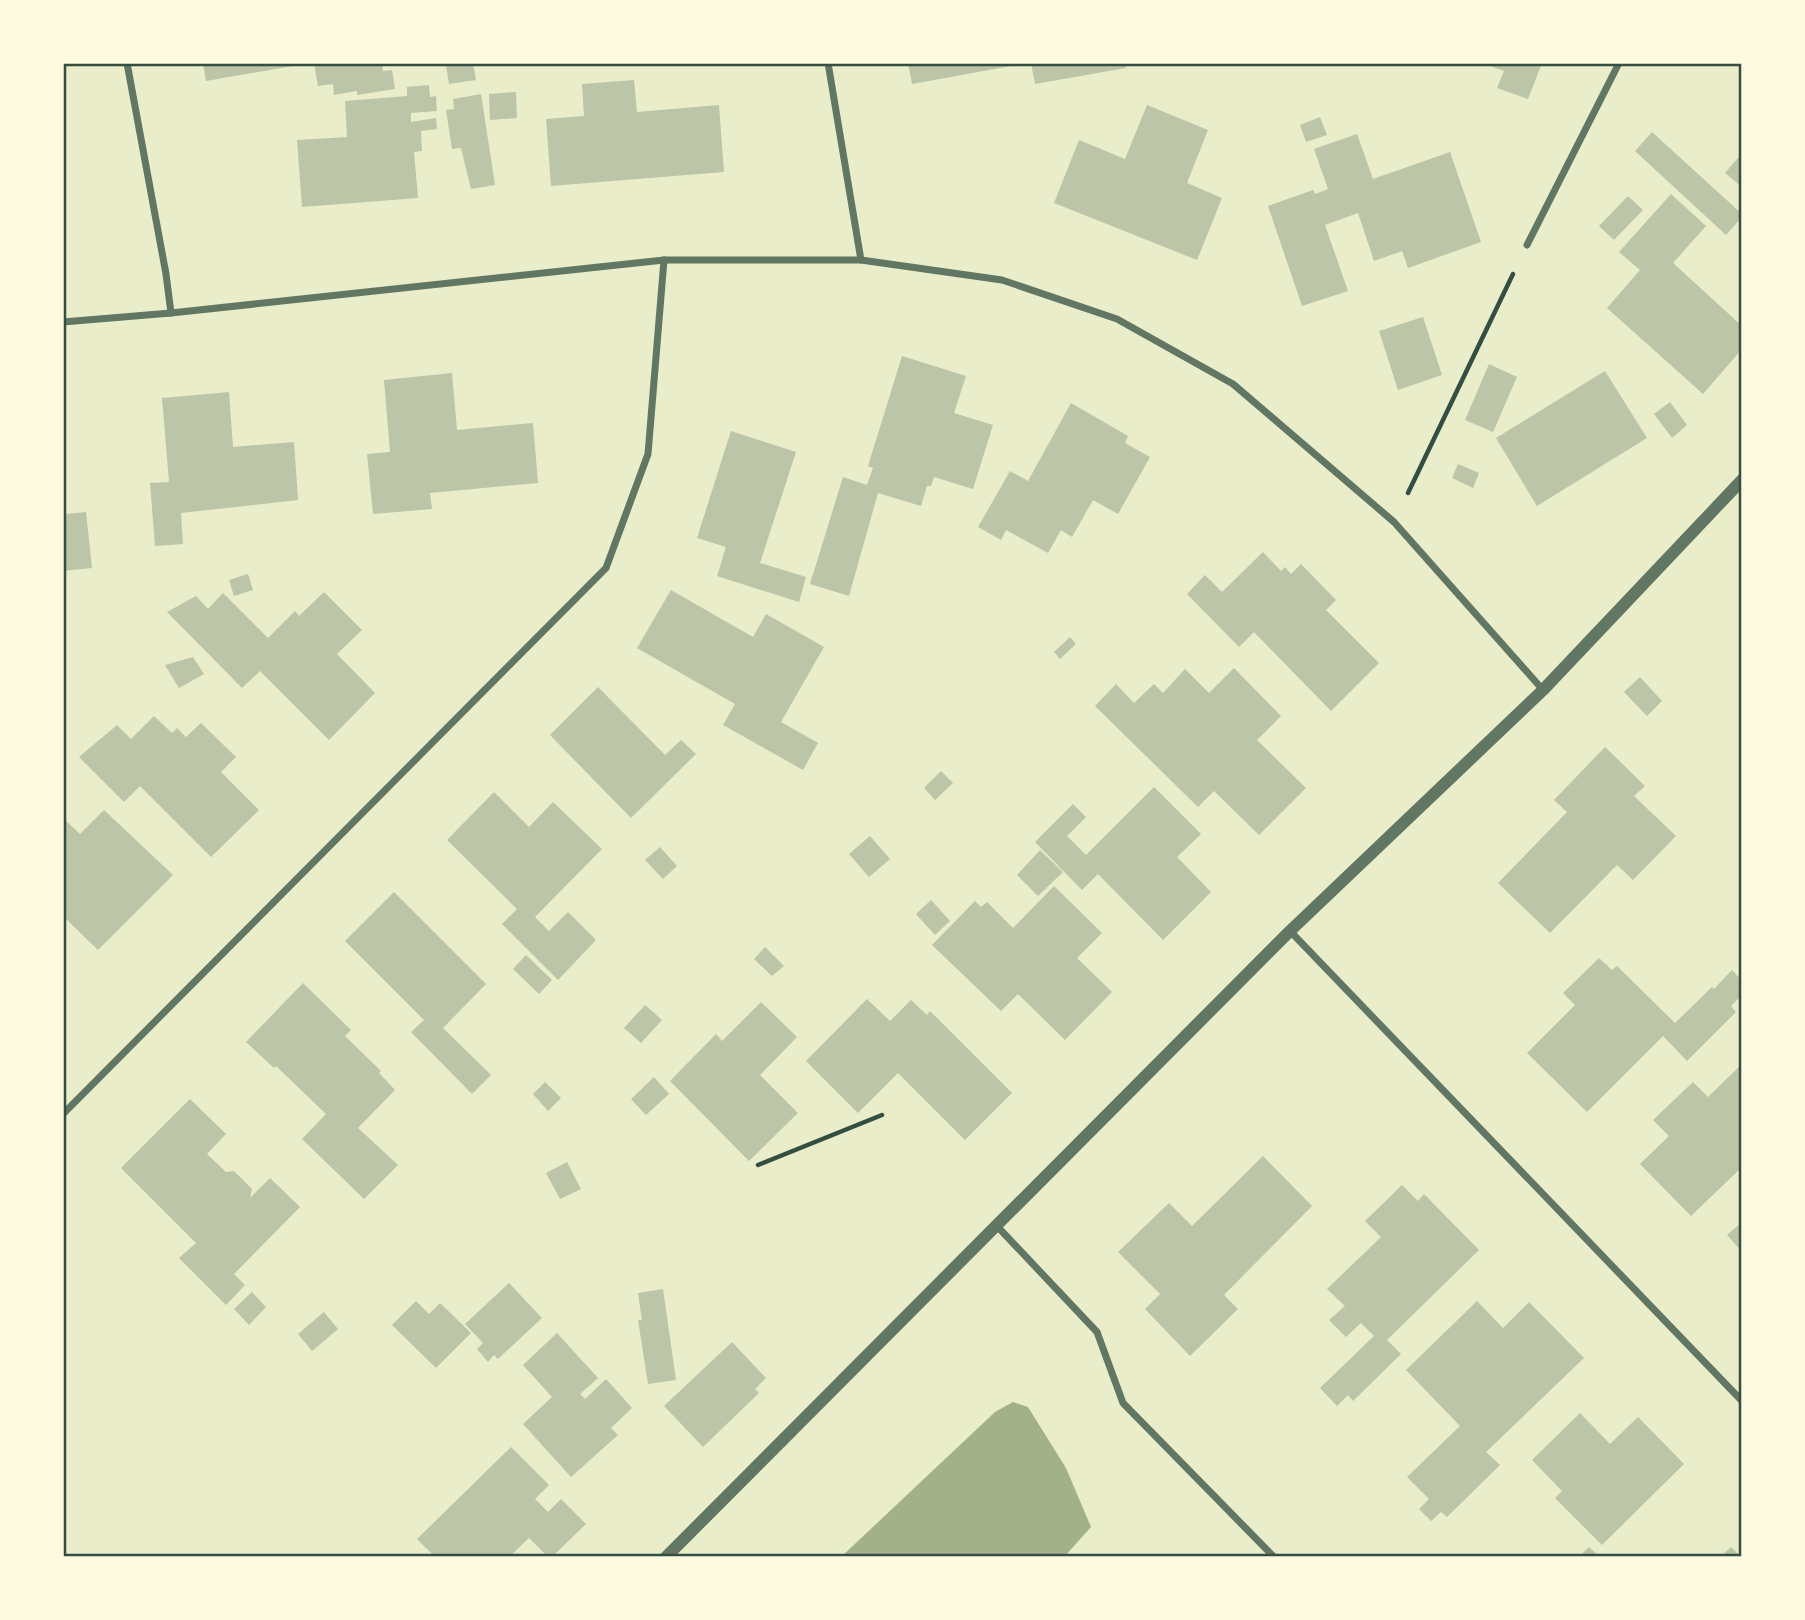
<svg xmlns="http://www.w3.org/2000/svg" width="1805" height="1620" font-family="'Asap Condensed',sans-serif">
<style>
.water{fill:#a3b18a}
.building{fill:#bcc5a7}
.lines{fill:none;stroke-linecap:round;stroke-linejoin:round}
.path{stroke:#344e41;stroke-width:4.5}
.minor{stroke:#617663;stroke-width:7}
.tertiary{stroke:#617663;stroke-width:12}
.neatline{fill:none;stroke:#344e41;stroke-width:2.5}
</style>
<rect width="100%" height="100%" fill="#e9edc9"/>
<!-- water -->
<path class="water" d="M 1013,1402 L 1028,1407 L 1066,1468 L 1091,1527 L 1064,1557 L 841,1557 L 995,1412 Z"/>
<!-- building -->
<g class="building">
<path d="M 203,63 L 304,63 L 304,64 L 206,81 Z"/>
<path d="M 314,63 L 382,63 L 383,71 L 392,70 L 395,89 L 357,95 L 357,91 L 334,95 L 333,84 L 318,86 Z"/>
<path d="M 459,63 L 473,63 L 476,80 L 449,84 L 446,65 Z"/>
<path d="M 908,63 L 1022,63 L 1022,64 L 912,84 Z"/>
<path d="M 1031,63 L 1125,63 L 1126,68 L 1035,84 Z"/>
<path d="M 1489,63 L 1542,63 L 1528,99 L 1497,88 L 1504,71 L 1488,65 Z"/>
<path d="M 634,80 L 637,112 L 719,105 L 724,172 L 551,186 L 546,119 L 584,116 L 582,84 Z"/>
<path d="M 429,85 L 430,97 L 436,96 L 437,111 L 411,113 L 411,122 L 436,118 L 437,129 L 421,131 L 422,151 L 414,152 L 418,198 L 302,207 L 297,140 L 347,137 L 345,101 L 407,96 L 407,87 Z"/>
<path d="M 516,92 L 517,118 L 490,120 L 489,94 Z"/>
<path d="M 481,94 L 495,185 L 471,189 L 461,148 L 452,149 L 446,110 L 454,109 L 453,99 Z"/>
<path d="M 1147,105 L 1208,130 L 1187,183 L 1222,198 L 1197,260 L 1054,203 L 1079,140 L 1125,159 Z"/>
<path d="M 1320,117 L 1327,135 L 1306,142 L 1300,125 Z"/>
<path d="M 1652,132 L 1742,214 L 1742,217 L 1726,235 L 1635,151 Z"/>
<path d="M 1357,134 L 1373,179 L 1450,152 L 1481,242 L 1408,268 L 1402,251 L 1374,261 L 1358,213 L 1325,225 L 1348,291 L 1302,306 L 1268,206 L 1313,190 L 1315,194 L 1328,189 L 1314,149 Z"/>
<path d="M 1742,153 L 1742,187 L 1725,173 Z"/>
<path d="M 1671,194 L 1706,226 L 1673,263 L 1742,326 L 1742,349 L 1703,394 L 1607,308 L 1640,270 L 1619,252 Z"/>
<path d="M 1628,196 L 1643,210 L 1614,240 L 1599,226 Z"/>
<path d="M 1423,317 L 1442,375 L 1398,390 L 1379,331 Z"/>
<path d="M 902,356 L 966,376 L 954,413 L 993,425 L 973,489 L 934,477 L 931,486 L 927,486 L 921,506 L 878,493 L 849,596 L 810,584 L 843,477 L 867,485 L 873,468 L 868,466 Z"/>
<path d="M 1489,364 L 1517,377 L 1493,432 L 1465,420 Z"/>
<path d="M 1605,371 L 1647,438 L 1537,506 L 1496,438 Z"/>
<path d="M 452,373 L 457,430 L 533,423 L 538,483 L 430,493 L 432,509 L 373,514 L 367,454 L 390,452 L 384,380 Z"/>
<path d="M 229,392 L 233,447 L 294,442 L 298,500 L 181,513 L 183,544 L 155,546 L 150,483 L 169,482 L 162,398 Z"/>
<path d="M 1670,402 L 1687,425 L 1672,438 L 1654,414 Z"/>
<path d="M 1071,403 L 1128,436 L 1125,443 L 1150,457 L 1118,514 L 1093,500 L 1072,537 L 1061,530 L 1048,553 L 1006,530 L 1001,540 L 978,527 L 1010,471 L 1028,481 Z"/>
<path d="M 731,431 L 796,452 L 760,563 L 806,577 L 799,602 L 717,576 L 726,547 L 697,538 Z"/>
<path d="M 1458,464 L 1479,473 L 1473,488 L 1452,478 Z"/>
<path d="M 63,502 L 65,502 L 66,514 L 86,512 L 92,568 L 63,571 Z"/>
<path d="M 1263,552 L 1281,571 L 1285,567 L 1291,574 L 1301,564 L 1336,600 L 1326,610 L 1379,663 L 1331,711 L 1254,632 L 1239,647 L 1187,594 L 1205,575 L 1222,592 Z"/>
<path d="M 248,574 L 253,590 L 234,596 L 229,580 Z"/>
<path d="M 671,590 L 753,637 L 766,614 L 824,647 L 781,722 L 818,743 L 803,770 L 723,725 L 735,704 L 637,648 Z"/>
<path d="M 324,592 L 362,630 L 337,654 L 375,693 L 329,740 L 260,671 L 242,688 L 167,612 L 196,596 L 208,609 L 223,593 L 268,638 L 295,611 L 299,616 Z"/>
<path d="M 1070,637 L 1076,644 L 1060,659 L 1054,652 Z"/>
<path d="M 193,657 L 204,674 L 179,688 L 165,665 Z"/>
<path d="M 1234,668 L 1281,716 L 1257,740 L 1306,788 L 1259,835 L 1214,791 L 1198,807 L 1095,706 L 1116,684 L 1134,703 L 1154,684 L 1163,693 L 1185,669 L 1209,693 Z"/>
<path d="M 1640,677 L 1662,701 L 1647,716 L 1624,692 Z"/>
<path d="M 598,687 L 665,755 L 681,740 L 696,754 L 631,818 L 550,735 Z"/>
<path d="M 154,716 L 172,733 L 177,728 L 186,737 L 201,723 L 236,757 L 221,772 L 259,810 L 211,857 L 140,786 L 124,802 L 79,757 L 117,725 L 131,739 Z"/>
<path d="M 1605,747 L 1645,786 L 1634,796 L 1676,836 L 1633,880 L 1617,865 L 1550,933 L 1498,883 L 1567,812 L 1554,800 Z"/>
<path d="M 941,771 L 953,783 L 935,800 L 924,788 Z"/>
<path d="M 1154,787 L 1201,834 L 1177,857 L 1211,892 L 1163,940 L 1098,874 L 1082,890 L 1035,842 L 1073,804 L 1086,817 L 1067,836 L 1086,855 Z"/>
<path d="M 494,792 L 529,827 L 553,802 L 602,849 L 535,917 L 549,931 L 568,912 L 596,940 L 558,980 L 502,924 L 517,909 L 447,840 Z"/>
<path d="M 104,810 L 173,875 L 98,950 L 63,916 L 63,818 L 80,834 Z"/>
<path d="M 870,836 L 890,859 L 869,877 L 849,854 Z"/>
<path d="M 660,847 L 677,866 L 663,879 L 645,860 Z"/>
<path d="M 1040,850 L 1063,872 L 1038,896 L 1017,875 Z"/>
<path d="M 1054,886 L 1102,933 L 1077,958 L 1112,992 L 1065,1040 L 1018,994 L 1001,1011 L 932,945 L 975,901 L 981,907 L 987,902 L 1013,928 Z"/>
<path d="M 394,892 L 486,984 L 443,1028 L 491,1075 L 472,1094 L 411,1032 L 424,1020 L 345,941 Z"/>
<path d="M 931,900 L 950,921 L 935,935 L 916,914 Z"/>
<path d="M 765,947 L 784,966 L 772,976 L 754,959 Z"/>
<path d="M 526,955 L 552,980 L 539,994 L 513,969 Z"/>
<path d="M 1599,958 L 1612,970 L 1617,966 L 1675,1023 L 1712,987 L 1714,989 L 1732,970 L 1742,981 L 1742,995 L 1731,1006 L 1736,1012 L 1687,1061 L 1663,1036 L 1587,1112 L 1527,1053 L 1575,1005 L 1563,993 Z"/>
<path d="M 303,983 L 351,1030 L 345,1036 L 381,1071 L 379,1073 L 395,1090 L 358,1128 L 398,1165 L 364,1199 L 302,1139 L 326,1114 L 276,1066 L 274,1068 L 246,1042 Z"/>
<path d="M 867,999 L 890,1021 L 911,1000 L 927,1015 L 930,1011 L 1012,1093 L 965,1140 L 898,1073 L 858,1113 L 806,1061 Z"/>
<path d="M 761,1002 L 797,1037 L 760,1075 L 798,1113 L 749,1161 L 670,1081 L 716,1034 L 722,1041 Z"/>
<path d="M 645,1005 L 662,1020 L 641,1043 L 624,1028 Z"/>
<path d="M 1742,1064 L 1742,1167 L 1691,1216 L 1640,1164 L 1669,1136 L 1653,1120 L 1693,1082 L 1708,1097 Z"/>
<path d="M 654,1077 L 669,1094 L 646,1115 L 631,1099 Z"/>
<path d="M 545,1082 L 561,1098 L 548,1111 L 533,1094 Z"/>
<path d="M 190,1099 L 226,1134 L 207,1154 L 226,1172 L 234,1171 L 252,1189 L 250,1198 L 270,1178 L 300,1207 L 234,1274 L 245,1285 L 226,1305 L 179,1258 L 196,1243 L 121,1168 Z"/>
<path d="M 1263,1156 L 1312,1206 L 1224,1295 L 1238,1309 L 1190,1356 L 1145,1309 L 1160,1294 L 1118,1252 L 1169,1203 L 1192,1226 Z"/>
<path d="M 567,1162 L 581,1189 L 560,1199 L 546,1173 Z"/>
<path d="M 1402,1185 L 1418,1201 L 1424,1194 L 1479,1250 L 1387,1340 L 1401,1354 L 1353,1401 L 1348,1395 L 1337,1406 L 1320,1388 L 1374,1336 L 1361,1323 L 1346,1337 L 1329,1320 L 1345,1306 L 1327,1289 L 1381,1237 L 1365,1221 Z"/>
<path d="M 1742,1222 L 1742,1252 L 1727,1235 Z"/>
<path d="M 509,1283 L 542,1318 L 498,1359 L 494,1355 L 488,1362 L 477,1349 L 483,1343 L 465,1324 Z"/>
<path d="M 663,1289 L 676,1380 L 648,1384 L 638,1320 L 642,1320 L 638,1293 Z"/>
<path d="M 252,1292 L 266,1307 L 249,1325 L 234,1309 Z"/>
<path d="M 416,1301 L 429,1314 L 440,1303 L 471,1333 L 436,1368 L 392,1325 Z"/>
<path d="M 1477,1301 L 1503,1328 L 1529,1302 L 1584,1358 L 1486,1452 L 1500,1465 L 1447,1517 L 1441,1512 L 1431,1521 L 1419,1509 L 1429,1499 L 1407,1477 L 1460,1426 L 1406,1370 Z"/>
<path d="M 324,1312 L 338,1329 L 312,1351 L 298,1334 Z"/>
<path d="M 557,1333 L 598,1378 L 580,1394 L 585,1399 L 606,1379 L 632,1408 L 611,1428 L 618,1435 L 571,1477 L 523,1424 L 552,1397 L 523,1365 Z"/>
<path d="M 732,1342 L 766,1378 L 755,1389 L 759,1393 L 703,1447 L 664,1406 Z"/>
<path d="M 1580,1413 L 1610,1444 L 1638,1417 L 1684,1464 L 1602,1545 L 1555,1498 L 1562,1491 L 1532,1460 Z"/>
<path d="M 511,1447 L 549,1485 L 535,1499 L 548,1512 L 561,1499 L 586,1524 L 552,1557 L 548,1557 L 529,1538 L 509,1557 L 435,1557 L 417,1539 Z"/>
<path d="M 1589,1547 L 1600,1557 L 1579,1557 Z"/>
<path d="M 1731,1547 L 1741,1557 L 1720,1557 Z"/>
</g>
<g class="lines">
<!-- path -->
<g class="path">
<path d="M 1408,493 L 1513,274"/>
<path d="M 758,1165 L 882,1115"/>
</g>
<!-- minor -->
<g class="minor">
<path d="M 127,63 L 166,274 L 171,313"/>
<path d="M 828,63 L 861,260"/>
<path d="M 1527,245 L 1619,63"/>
<path d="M 63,322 L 171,313 L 664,260 L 861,260 L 1002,280 L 1117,319 L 1233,384 L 1394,522 L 1543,690"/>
<path d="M 1290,931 L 1742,1401"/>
<path d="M 63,1114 L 606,568 L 648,454 L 664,260"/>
<path d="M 996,1225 L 1097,1332 L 1123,1403 L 1274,1557"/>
</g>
<!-- tertiary -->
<path class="tertiary" d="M 666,1557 L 1290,931 L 1543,690 L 1742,480"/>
</g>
<!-- border -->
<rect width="1805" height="1620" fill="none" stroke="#fefae0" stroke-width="130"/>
<rect x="65" y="65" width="1675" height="1490" class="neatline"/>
</svg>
